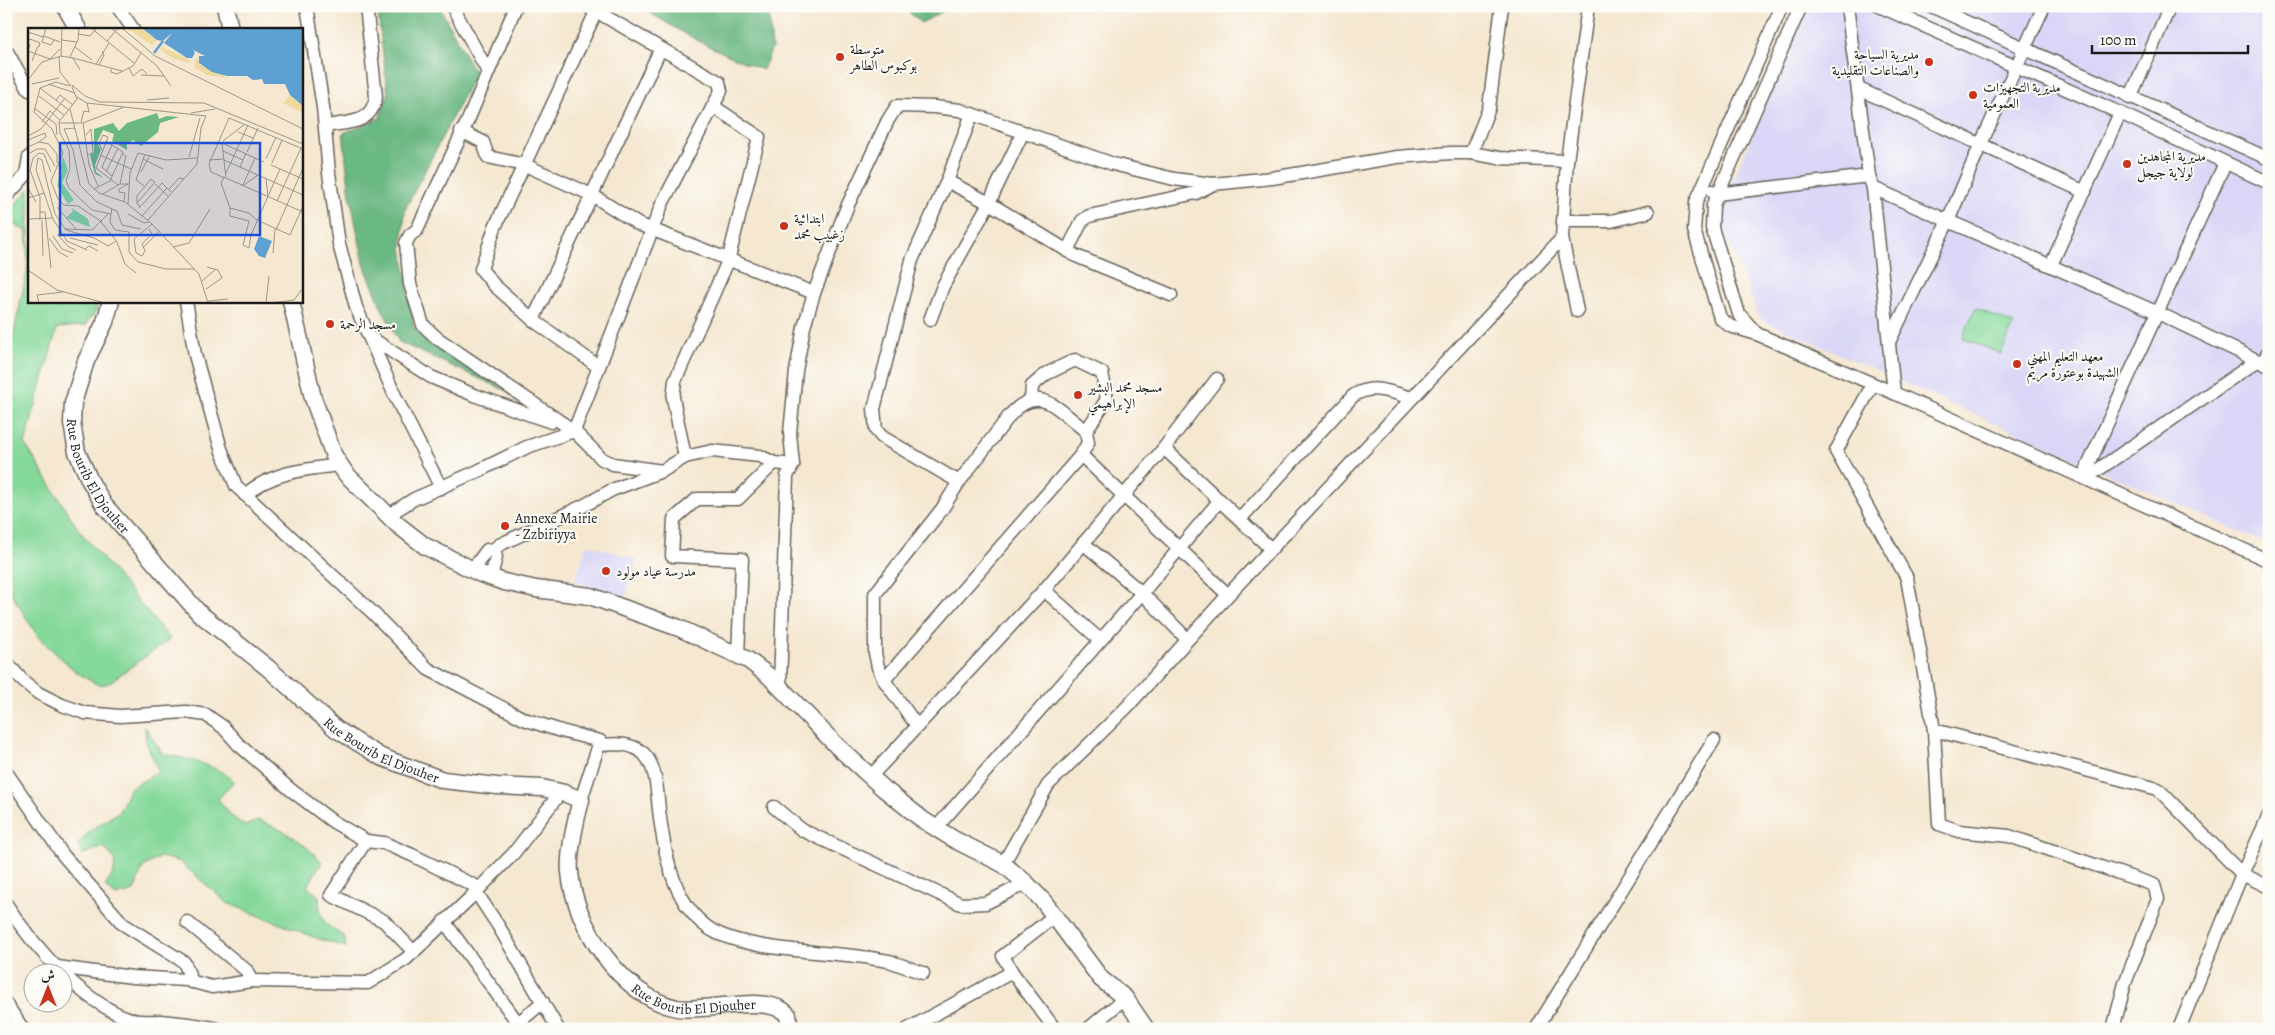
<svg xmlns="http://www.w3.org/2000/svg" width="2275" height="1035" font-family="Alegreya,Amiri,serif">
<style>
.built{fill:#d9d6f7}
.green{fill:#84d89a;stroke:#507a5b}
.forest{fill:#6bb882;stroke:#446a4f}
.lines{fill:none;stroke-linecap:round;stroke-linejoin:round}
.minor-casing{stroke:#68635b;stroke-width:15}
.major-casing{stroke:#68635b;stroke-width:19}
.minor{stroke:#fff;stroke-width:12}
.major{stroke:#fff;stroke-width:16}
.poi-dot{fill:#c8321e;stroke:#fdfcf7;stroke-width:2}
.labels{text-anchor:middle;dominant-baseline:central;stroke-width:4;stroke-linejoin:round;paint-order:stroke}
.poi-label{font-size:14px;fill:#1c1c1c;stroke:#fdfcf7;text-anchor:start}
.street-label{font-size:14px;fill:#1c1c1c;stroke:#fdfcf7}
.inset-river{fill:none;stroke:#5da0d1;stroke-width:2.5}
.inset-road{fill:none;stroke:#9e9688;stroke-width:1}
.view{fill:#1d4ed8;fill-opacity:0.15;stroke:#1d4ed8;stroke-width:2.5}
.inset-edge{fill:none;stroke:#1c1c1c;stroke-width:2.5}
</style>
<rect width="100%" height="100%" fill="#fdfcf7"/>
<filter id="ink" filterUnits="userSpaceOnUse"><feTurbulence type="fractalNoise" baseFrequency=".02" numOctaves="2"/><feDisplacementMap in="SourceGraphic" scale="10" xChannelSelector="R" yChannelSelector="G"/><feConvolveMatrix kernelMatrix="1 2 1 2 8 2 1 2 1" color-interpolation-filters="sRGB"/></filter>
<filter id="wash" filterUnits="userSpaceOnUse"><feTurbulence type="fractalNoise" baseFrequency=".0096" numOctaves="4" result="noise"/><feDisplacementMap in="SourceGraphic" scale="20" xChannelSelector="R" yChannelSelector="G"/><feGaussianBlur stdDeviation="1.12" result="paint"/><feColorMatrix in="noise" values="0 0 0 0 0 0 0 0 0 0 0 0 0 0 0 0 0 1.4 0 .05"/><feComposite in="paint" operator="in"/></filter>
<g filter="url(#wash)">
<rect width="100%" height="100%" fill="#f5e7d0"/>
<!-- built -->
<g class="built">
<path d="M 1809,6 L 2269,6 L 2269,545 L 1760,319 L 1718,214 Z"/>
<path d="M 587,544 L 637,560 L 625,597 L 575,581 Z"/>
</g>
<!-- green -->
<g class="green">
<path d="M 29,189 L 29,301 L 91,301 L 97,304 L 96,311 L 84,326 L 57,328 L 25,444 L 78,529 L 170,639 L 107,684 L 98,685 L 76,672 L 38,637 L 6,585 L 6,371 L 27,271 L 27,231 L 6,221 L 6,215 Z"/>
<path d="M 1975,308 L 2014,324 L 2001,354 L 1962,338 Z"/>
<path d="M 145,727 L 163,754 C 188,759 215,764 234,781 L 218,799 L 230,815 L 245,826 L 258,820 C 286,831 301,840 322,862 L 307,887 L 319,896 C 320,919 323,925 344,936 L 346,947 L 316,938 L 227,903 L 179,861 L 160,857 L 143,867 L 134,891 L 116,896 L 105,887 L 114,872 L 115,860 L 103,846 L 82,855 L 78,844 L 92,829 L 119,812 L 130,788 L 159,772 L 146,742 Z"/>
</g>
<!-- forest -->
<g class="forest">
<path d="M 377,6 L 439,6 L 475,73 L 405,210 L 402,247 L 414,328 L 509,392 L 399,342 L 382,309 L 364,264 L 350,196 L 343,133 L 379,119 L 388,95 Z"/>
<path d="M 640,6 L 768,6 L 772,48 L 763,70 C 720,53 678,32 640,6 Z"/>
<path d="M 902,6 L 953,6 L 921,23 Z"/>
</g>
</g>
<g filter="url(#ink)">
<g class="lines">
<!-- minor casing -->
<g class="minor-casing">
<g id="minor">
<path d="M 117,6 L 133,29"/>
<path d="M 307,6 L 323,107 L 329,173 L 339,244 L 356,307 L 396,398 L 441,488"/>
<path d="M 452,6 L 487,70"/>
<path d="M 516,6 L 469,118 L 417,230 L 410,235 L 406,243 L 410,284 L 423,325 L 437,338 L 574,431 L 602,459 L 613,464 L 662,471"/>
<path d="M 1782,6 L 1696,202 L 1694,230 L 1720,318 L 1730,326 L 1757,334 L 1894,393"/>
<path d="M 1847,6 L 1869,176 L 1873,188 L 1894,393 L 2269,561"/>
<path d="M 1879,6 L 2120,113 L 2269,183"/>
<path d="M 1931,6 L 2269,159"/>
<path d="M 596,12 L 495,227 L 481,269 L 494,285 L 533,320 L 599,367"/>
<path d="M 6,50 L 29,90"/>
<path d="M 1859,89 L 2085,192"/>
<path d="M 2130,98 L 2170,6"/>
<path d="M 325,126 C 348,122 371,125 376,97 L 366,6"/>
<path d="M 461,131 L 483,142 L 488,157 L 525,165 L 592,195 L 638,224 L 814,293"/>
<path d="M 1471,153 L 1489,108 L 1502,6"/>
<path d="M 947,181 L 989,203 L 1076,256 L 1171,295"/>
<path d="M 1873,188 L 2156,312 L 2269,366"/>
<path d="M 1712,191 L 1717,194 L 1869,176"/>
<path d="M 6,197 L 26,175 L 29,157"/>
<path d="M 1563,221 L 1611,221 L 1648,212"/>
<path d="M 1562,238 L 1577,311"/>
<path d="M 1067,251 L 1082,221 L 1089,216 L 1196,193 L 1213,184"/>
<path d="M 2051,265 L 2120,113"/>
<path d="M 186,301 L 195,355 L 221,449 L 236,486 L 372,612 L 428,669 L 524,719 L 561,731 L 600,741 L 581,800"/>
<path d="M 533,320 L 660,50"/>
<path d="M 930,320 L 943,286 L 989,203 L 1023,132"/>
<path d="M 1757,334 L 1739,314 L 1712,228 L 1713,205 L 1801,6"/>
<path d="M 371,338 L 431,377 L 474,395 L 551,422"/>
<path d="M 1889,342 L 1948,221 L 1980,146 L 2044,6"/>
<path d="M 2263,363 L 2269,350"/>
<path d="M 1873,384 L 1836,451 L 1907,578 L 1934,730 L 2158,789 L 2242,874 L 2269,887"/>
<path d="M 1031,399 L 1032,386 L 1046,374 L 1075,360 L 1102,373 L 1107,399 L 1086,431"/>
<path d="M 574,431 L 662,204 L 721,91 L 719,82 L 587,6"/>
<path d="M 1164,448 L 1217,379"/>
<path d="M 1081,455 L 1228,595"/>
<path d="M 685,457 L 673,398 L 675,381 L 728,261 L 759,137 L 713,106"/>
<path d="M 2083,477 L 2225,163"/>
<path d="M 2086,478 L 2257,361"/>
<path d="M 959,482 L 882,437 L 876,430 L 874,409 L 912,260 L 947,181 L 972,114"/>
<path d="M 245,495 C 271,472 306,469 340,465"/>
<path d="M 387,516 L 414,499 L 478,471 L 527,447 L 574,431"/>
<path d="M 1240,519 L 1353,396 C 1373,383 1390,392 1412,398"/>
<path d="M 1083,543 L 1142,593 L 1187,639"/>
<path d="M 472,570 L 487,550"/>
<path d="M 491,577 L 496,557 L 494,549 L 499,545 L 583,506 L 612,490 L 662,471 L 685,457 L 712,451 L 760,456 L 774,463 L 793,465"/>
<path d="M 1044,590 L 1100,640"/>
<path d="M 738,656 L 742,559 L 672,556 L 674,519 L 697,499 L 738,499 L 774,463"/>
<path d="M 6,662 L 23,681 L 38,693 L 62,705 L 85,713 L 120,716 L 186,712 L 206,715 L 223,727 L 239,745 L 291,790 L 332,821 L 366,841 L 384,843 L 412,855 L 479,888"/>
<path d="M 884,680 L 1081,455 L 1088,443 L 1086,431 C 1058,410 1040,382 1010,415 L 959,482 L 942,509 L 875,594 L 875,653 L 878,667 L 884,680 L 917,726"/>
<path d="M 780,686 L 787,476 L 793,465 L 790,433 L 796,371 L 804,327 L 814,293 L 847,207 L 888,120 L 897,106 L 934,107 L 960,110 L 1113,164 L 1174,179 L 1213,184 L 1272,178 L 1397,157 L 1451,153 L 1471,153 L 1499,158 L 1567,161"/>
<path d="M 1934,730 L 1939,824 L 1959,831 L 2009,836 L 2154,885 L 2158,899 L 2125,983 L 2113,1029"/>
<path d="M 599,745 C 614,744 630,742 643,753 C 657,766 657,792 659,810 C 664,851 672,901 707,927 C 739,951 828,951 870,958 L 889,961 L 923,973"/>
<path d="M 6,772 L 63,855 L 123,924 L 184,962 L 192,982"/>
<path d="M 871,776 L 1044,590 L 1164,448 L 1271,549"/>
<path d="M 774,807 L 802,830 L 961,904 L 986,903 L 1026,883"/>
<path d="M 936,828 L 1142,593 L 1220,500"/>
<path d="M 366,841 L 331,895 L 384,921 L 414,952"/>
<path d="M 1003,864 L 1048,785 L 1127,707 L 1228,595 L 1562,238 L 1567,161 L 1588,6"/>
<path d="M 476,892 L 499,927 L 558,1029"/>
<path d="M 6,904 C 33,946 85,1006 134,1020 C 142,1022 152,1021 161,1021 C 180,1023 199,1024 217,1029"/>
<path d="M 444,921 L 518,1023 L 543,1002"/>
<path d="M 187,922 L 247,971 L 251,981"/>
<path d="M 57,967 L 132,977 L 186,980 L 212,987 L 251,981 L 368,983 L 406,959 L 470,898 L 513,854 L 561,792"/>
<path d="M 1012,972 L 1055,1029"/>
<path d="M 6,1004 L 23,1029"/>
<path d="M 908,1029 L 1012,972 L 1003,956 L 1054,916"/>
<path d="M 1088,1029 L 1125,998"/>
<path d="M 1536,1029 L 1714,740"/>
<path d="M 2179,1029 L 2242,874 L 2269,815"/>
</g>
</g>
<!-- major casing -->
<g class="major-casing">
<g id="major">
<path d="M 65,6 L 78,29"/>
<path d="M 225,6 L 230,29"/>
<path id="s1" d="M 111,301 L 105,322 L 86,361 L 73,403 L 72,423 L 77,452 L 90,481 L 104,505 L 199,613 L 268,668 L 336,729 L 381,757 L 443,780 L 497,786 L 542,788 L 564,793 L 581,800 C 576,818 568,855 570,872 C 574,925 622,997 677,1008 C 706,1013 769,992 788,1015 L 790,1029"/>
<path d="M 291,301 L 313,398 L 334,456 L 346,474 L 398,525 L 425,546 L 481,574 L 504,582 L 536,589 L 590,596 L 679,628 L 748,660 L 769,676 L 837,746 L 883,788 L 923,820 L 955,840 L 1003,864 L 1026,883 L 1044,902 L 1101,979 L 1125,998 L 1146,1029"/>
</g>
</g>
<!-- minor -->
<use href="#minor" class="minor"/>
<!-- major -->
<use href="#major" class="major"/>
</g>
</g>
<!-- markers -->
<g class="poi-dot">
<circle cx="840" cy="57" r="5"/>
<circle cx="1929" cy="62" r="5"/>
<circle cx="1973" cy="95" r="5"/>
<circle cx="2127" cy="164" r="5"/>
<circle cx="784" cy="226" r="5"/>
<circle cx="330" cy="324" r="5"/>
<circle cx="2017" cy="364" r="5"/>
<circle cx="1078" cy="395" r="5"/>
<circle cx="505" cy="526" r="5"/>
<circle cx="606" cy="571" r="5"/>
</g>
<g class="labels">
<!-- poi labels -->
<g class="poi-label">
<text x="850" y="49">متوسطة<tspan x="850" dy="16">بوكبوس الطاهر</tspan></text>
<text x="1919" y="54" text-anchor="end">مديرية السياحة<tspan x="1919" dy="16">والصناعات التقليدية</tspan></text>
<text x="1983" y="87">مديرية التجهيزات<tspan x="1983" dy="16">العمومية</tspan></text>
<text x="2137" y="156">مديرية المجاهدين<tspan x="2137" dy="16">لولاية جيجل</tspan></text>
<text x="794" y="218">ابتدائية<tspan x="794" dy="16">زغبيب محمد</tspan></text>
<text x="340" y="324">مسجد الرحمة</text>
<text x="2027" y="356">معهد التعليم المهني<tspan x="2027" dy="16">الشهيدة بوعتورة مريم</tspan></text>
<text x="1088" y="387">مسجد محمد البشير<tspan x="1088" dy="16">الإبراهيمي</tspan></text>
<text x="515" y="518">Annexe Mairie<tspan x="515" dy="16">- Zzbiriyya</tspan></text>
<text x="616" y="571">مدرسة عياد مولود</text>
</g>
<!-- street labels -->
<g class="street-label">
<text stroke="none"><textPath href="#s1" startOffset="189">Rue Bourib El Djouher</textPath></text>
<text stroke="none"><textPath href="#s1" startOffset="592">Rue Bourib El Djouher</textPath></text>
<text stroke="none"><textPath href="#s1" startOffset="1072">Rue Bourib El Djouher</textPath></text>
</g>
</g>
<!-- overview -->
<g transform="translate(28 28)">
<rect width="275" height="275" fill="#f5e7d0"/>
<path d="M 35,128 L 40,142 L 34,155 L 46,172 L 40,176 L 29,158 ZM 44,180 L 60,191 L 62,199 L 38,190 L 45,183 Z" fill="#84d89a"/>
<path d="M 129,85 L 131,91 L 139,88 L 151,89 L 132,95 L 130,104 L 113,118 L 105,112 L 99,116 L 99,122 L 84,113 L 86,106 L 75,102 L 69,114 L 73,122 L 67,137 L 68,144 L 76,150 L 67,146 L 62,127 L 66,124 L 66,101 L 85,95 L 91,103 L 99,95 Z" fill="#6bb882"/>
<path d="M 99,0 L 114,0 L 129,12 L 124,17 ZM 134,19 L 162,32 L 160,35 L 144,30 L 132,21 ZM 169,28 L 172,37 L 201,50 L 179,47 L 166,39 ZM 262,67 L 275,78 L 275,85 L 255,75 Z" fill="#eeda9e"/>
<path d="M 114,0 L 275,0 L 275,78 L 262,67 L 257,56 L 236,56 L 234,51 L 225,52 L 219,48 L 199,48 L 184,44 L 171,35 L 171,28 L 177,28 L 165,22 L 167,25 L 164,30 L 159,30 L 136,15 L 144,5 L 135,13 L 129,12 ZM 231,208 L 244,213 L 237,230 L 231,228 L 226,221 Z" fill="#5da0d1"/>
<path class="inset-river" d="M 126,25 L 135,13"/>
<path class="inset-road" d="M 18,0 L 14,14 L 23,17 L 26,12M 63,0 L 106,35M 83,0 L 129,38 L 143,58M 94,0 L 127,28 L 275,101M 0,4 L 15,9M 50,6 L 62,8 L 69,0M 16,8 L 32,14M 34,12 L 49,14M 79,13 L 90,0M 0,14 L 2,11 L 12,15 L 11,19M 2,16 L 0,23 L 22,31 L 32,21M 47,19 L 64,32M 33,28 L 45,30 L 52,42M 31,29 L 32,44 L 43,58M 42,29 L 50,12 L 51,0M 45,30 L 94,43M 4,33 L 10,18M 68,36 L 81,15M 71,37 L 76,27 L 74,23M 101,40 L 105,48 L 114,41 L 119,46M 83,41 L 83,44 L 89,46 L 105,38 L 113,25M 113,47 L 136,48M 0,52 L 14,34 L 33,28 L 34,0M 4,56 L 31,50M 20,56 L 47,65M 42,58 L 28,54 L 12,60 L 6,84 L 24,101 L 35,125 L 23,153 L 30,171 L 36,177 L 50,178 L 74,194M 44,59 L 49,71 L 31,94 L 32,105 L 41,122 L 42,141 L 38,153 L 41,160 L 64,182 L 83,186 L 82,194 L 87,202 L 101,204 L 101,224 L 110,234 L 138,241 L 167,241M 45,59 L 44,57 L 57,68 L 72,74 L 176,75 L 275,116M 12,60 L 41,82M 11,68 L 36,87M 49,69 L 59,75 L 61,84M 28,72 L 32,67 L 45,77M 119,72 L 141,70M 59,75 L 178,88 L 173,100 L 169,136 L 120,192M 6,80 L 28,96 L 29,107M 42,81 L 61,156 L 71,165 L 97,174 L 123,195 L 171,246 L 180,275M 163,85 L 187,81M 201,90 L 275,121M 14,94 L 22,83 L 32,92M 53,94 L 56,83 L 61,84M 31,95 L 55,95 L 96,79M 55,95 L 61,137 L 70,158M 47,100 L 36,101 L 45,122 L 52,157 L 69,174 L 84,181 L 83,186M 210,104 L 225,110M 58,107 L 63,101 L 65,124 L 60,127M 0,108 L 13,101 L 37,70M 0,112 L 17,105 L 18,109 L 11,114M 195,113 L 217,96M 194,115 L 198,150 L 275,184M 194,115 L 236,134M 84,117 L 74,139 L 84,148M 0,119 L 11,114 L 21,116 L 29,126 L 29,135M 74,122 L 71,115 L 75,107 L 80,109 L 68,140 L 90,157M 195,123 L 215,132M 219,124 L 230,100M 0,126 L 9,121 L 17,121 L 27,138M 72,127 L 103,141M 161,129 L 172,90M 115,131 L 135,141M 238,131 L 248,109M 181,132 L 196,131M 196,132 L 275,167M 244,135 L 254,112M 243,137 L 275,151M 212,139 L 218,125M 78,144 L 90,120M 113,144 L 122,127M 198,145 L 220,97M 196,149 L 193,155 L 202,180 L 221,185 L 229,192 L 262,207 L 275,178M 197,150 L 183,144 L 181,136 L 201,90M 238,151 L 240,168M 92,156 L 98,128 L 94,125M 127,156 L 140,168M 215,157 L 227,130M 216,157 L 230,147M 20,158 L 27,186 L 38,202 L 66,210 L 80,218 L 88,213M 116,158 L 108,152 L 117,126M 20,159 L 14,132 L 10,130 L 8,142 L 25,191 L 39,213 L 57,221M 0,160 L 8,174M 66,161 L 82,153 L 95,124 L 78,113M 141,161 L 151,150 L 156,151M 75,166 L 92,156 L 101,156M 0,170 L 16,165M 96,173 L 97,165 L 91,164 L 91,161 L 100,156M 249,173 L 273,120M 109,175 L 127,154 L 123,151 L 109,168 L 109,175 L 112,179M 100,176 L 102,145 L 110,125 L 138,132 L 169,130M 29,179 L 48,201M 111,180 L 134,155 L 143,164M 202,180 L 202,188 L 221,193 L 215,217 L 221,220 L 223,207 L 252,141M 84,181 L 89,183 L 94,197 L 113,201M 12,184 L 17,184 L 23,240M 100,186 L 116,195 L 121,194M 114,188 L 139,160M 0,191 L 24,190M 12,192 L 12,169 L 2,142 L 5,130 L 11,125 L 16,126 L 23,144M 14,192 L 15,228M 73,194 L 89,214 L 97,236 L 108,245M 37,201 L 64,202 L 80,186M 121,201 L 124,206 L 114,216 L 117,223 L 114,228 L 108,225 L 106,211 L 124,196M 248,202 L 275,140M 29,206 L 41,219 L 48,222M 25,208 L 34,221 L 45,225M 21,210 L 31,224 L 40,229M 42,210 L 70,217M 116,219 L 131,203M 145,219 L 161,215 L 182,181M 59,223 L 57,221 L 61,218 L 70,223M 245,225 L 247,201M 0,242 L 29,262 L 77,275M 174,253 L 188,241M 178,261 L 194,250 L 190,242 L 179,239M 180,273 L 200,271M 11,275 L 9,267 L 35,264M 238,275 L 241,248M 243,275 L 266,272 L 275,260"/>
<path class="view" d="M 32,115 L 232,115 L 232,207 L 32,207 Z"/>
<rect width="275" height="275" class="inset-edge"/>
</g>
<!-- margin -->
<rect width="2275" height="1035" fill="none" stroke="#fdfcf7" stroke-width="25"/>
<!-- north arrow -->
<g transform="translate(48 988)"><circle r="24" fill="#fdfcf7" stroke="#a3a29f"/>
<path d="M0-4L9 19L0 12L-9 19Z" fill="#c8321e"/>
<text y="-8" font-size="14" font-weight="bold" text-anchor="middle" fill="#1c1c1c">ش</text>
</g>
<!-- scale -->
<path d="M2092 45v8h156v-8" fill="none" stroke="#1c1c1c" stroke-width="2.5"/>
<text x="2100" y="45" font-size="15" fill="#1c1c1c" stroke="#fdfcf7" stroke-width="4" paint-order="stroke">100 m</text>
</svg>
